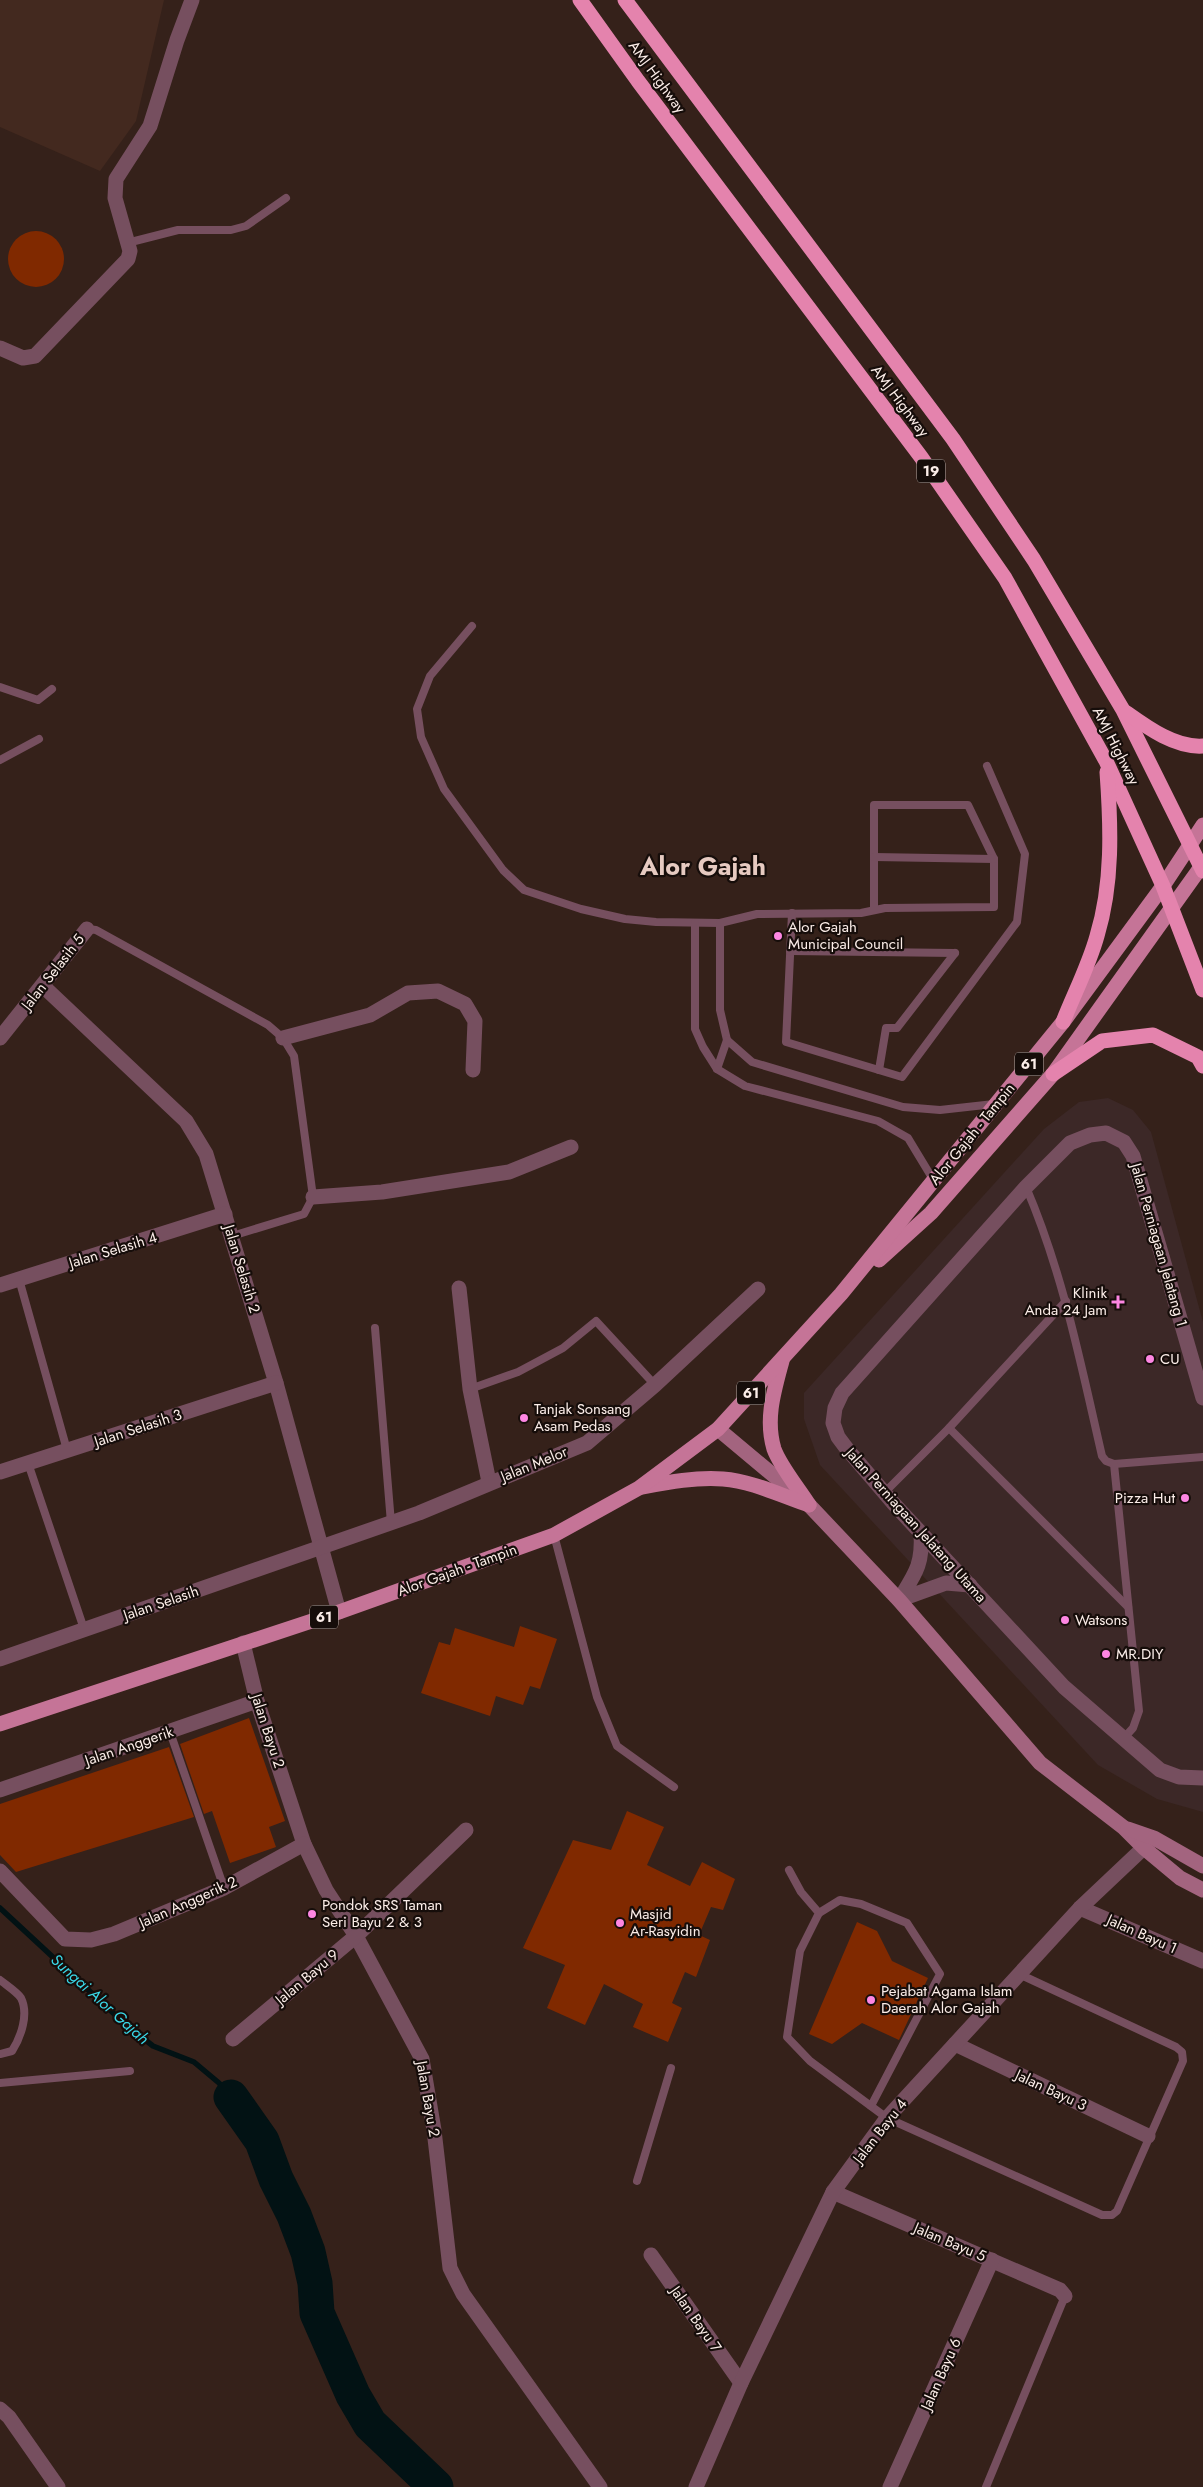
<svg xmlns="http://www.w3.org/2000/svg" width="1203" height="2487" font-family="Jost,sans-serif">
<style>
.commercial{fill:#3c2827}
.built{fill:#43291f}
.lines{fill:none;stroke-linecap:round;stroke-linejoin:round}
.stream{stroke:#021214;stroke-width:5.5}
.river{stroke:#021214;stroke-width:35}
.building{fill:#802900}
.lane{stroke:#764f5f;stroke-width:8}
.street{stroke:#764f5f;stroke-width:15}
.secondary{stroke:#a3647f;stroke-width:15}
.primary{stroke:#c57497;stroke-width:15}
.highway{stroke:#e483ad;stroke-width:15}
.poi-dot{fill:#fd86e2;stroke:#160d0a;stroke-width:2}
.labels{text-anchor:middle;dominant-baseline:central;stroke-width:4.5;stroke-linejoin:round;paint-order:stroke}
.shield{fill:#160d0a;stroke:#b6aaa5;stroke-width:1}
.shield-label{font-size:14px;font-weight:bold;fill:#fbede8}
.street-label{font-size:15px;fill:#fbede8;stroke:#160d0a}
.poi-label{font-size:15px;fill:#fbede8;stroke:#160d0a;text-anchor:start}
.water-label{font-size:16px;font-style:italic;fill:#3ad8e8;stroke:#160d0a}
.town-label{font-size:25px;font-weight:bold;fill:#e6cac1;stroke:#160d0a}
</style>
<rect width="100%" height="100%" fill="#35211a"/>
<!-- commercial -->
<path class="commercial" d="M 1108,1098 L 1133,1110 L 1151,1132 L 1203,1322 L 1203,1812 L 1157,1799 L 1098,1765 L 820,1465 L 804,1419 L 804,1393 L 1044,1129 L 1079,1102 Z"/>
<!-- built -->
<path class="built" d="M 0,0 L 164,0 L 136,121 L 100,171 L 0,127 Z"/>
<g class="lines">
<!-- stream -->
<path class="stream" d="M 0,1908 L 125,2024 L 153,2046 L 194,2062 L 219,2083 L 231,2097"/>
<!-- river -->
<path class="river" d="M 231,2097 L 262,2141 L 276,2179 L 294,2215 L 308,2252 L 315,2283 L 317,2313 L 353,2395 L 370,2424 L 436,2487"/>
</g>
<!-- building -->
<g class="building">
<circle cx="36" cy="259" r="28"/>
<path d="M 520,1626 L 557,1639 L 540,1689 L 530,1686 L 523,1705 L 496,1696 L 490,1716 L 421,1693 L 439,1642 L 450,1645 L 455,1628 L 514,1647 Z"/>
<path d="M 249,1718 L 285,1821 L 269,1827 L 276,1847 L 230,1863 L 212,1811 L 204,1814 L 180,1744 Z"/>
<path d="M 169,1747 L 194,1817 L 16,1872 L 0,1855 L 0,1804 Z"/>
<path d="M 627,1811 L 664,1827 L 647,1865 L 690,1886 L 702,1862 L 735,1879 L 723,1910 L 711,1907 L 699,1935 L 710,1940 L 696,1977 L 685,1972 L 672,2003 L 682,2008 L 668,2042 L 633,2027 L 643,2004 L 604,1984 L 585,2025 L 547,2008 L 565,1965 L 523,1948 L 573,1840 L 611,1850 Z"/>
<path d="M 857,1922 L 877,1931 L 892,1961 L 928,1978 L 899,2040 L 862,2023 L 832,2044 L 809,2034 Z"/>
</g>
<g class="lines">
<!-- lane -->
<g class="lane">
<path d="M 127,243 L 178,230 L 231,230 L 246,226 L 286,198"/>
<path d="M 472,626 L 430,676 L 417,709 L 421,737 L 444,789 L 503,870 L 524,890 L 581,909 L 625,919 L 656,922 L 720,923 L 757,914 L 861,913 L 885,908 L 994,907 L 994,859 L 968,805 L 874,805 L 874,910"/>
<path d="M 0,687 L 38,700 L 52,689"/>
<path d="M 0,760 L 39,739"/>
<path d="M 874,857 L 994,859"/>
<path d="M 792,913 L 786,1042 L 902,1077 L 1017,922 L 1025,854 L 987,766"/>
<path d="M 695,923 L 695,1029 L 703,1047 L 717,1069 L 745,1086 L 878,1121 L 908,1138 L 934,1181"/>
<path d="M 720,923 L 720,1010 L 727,1040 L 752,1062 L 903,1107 L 940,1110 L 994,1104"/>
<path d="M 87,929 L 96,930 L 268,1025 L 283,1038 L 294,1056 L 313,1197 L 304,1214 L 232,1236"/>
<path d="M 790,951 L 955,953"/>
<path d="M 717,1069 L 727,1040"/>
<path d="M 879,1070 L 886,1028 L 897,1028 L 955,953"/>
<path d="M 1026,1187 C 1063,1273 1081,1365 1102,1456 L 1106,1461 L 1114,1464 L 1203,1457"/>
<path d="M 19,1279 L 67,1450"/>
<path d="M 375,1328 L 391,1523"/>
<path d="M 470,1389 L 518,1372 L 563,1348 L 596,1321 L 655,1385"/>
<path d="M 949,1428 L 1128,1607"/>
<path d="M 28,1463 L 84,1629"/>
<path d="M 1114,1464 L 1139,1711 L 1133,1728 L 1123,1739"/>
<path d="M 884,1493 L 949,1428 L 1066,1301"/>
<path d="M 554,1535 L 597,1697 L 617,1746 L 674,1787"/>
<path d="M 170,1732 L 224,1888"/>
<path d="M 789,1870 L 801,1892 L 819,1913 L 800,1951 L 787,2037 L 810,2061 L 887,2118 L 1102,2215 L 1112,2215 L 1117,2211 L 1183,2061 L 1182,2052 L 1176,2047 L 1019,1974"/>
<path d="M 819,1913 L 840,1900 L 861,1904 L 907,1923 L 940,1974 L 871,2106"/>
<path d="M 0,1980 C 6,1985 17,1992 21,1998 C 29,2014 21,2037 12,2051 L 0,2054"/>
<path d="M 0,2083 L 130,2071"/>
<path d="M 637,2181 L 671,2068"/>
<path d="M 986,2487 L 1065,2296"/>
</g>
<!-- street -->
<g class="street">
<path d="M 0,348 L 23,358 L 35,356 L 128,259 L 130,251 L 115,198 L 116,179 L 150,126 L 177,40 L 192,0"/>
<path d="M 43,986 L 186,1121 L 206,1154 L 276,1383 L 339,1612"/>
<path d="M 0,1038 L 87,929"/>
<path d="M 283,1038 L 370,1015 L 408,993 L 438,991 L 465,1004 L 475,1021 L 473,1070"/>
<path d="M 313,1197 L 382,1192 L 509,1172 L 571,1147"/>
<path d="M 0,1285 L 225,1214"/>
<path d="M 459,1288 L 470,1389 L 489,1482"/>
<path d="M 1203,1398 L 1133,1156 L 1124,1142 L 1106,1133 L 1090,1135 L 1070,1143 L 1026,1187 L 842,1393 L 835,1408 L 833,1423 L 838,1437 L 847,1449 L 894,1504 L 1064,1687 L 1160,1770 L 1179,1777 L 1203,1778"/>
<path d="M 0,1472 L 276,1383"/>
<path d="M 921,1533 C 923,1565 915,1574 899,1600 L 946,1583 L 970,1585"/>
<path d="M 243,1643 L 257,1701 L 304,1844 L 326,1890 L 356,1936 L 422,2059 L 434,2130 L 450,2268 L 463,2294 L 600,2487"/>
<path d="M 0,1659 L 419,1513 L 587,1443 L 655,1385 L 758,1289"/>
<path d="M 0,1790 L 257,1701"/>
<path d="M 0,1871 L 65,1939 L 91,1940 L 114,1934 L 224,1888 L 304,1844"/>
<path d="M 1080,1908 L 1203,1961"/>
<path d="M 233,2039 L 356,1936 L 466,1830"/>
<path d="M 955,2044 L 1148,2136"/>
<path d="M 833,2192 L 1060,2290 L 1065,2296"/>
<path d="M 651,2255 L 741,2383"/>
<path d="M 0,2409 L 9,2417 L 58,2487"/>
<path d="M 696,2487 L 741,2383 L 833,2192 L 887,2118 L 1080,1908 L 1153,1839"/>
<path d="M 890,2487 L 992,2260"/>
</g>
<!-- secondary -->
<g class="secondary">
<path d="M 718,1429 L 809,1505 L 899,1600 L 1040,1763 L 1123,1827 L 1144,1848 L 1180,1878 L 1203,1890"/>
<path d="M 1128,1829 L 1154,1838 L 1203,1866"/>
</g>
<!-- primary -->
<g class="primary">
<path d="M 879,1260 L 931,1213 L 1053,1074 L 1203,864"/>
<path d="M 782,1361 C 774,1391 765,1419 774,1449 C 780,1466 799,1489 809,1505"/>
<path d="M 643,1487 C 669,1482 696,1477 723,1479 C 752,1481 782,1496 809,1505"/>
<path d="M 0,1724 L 339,1612 L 554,1535 L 639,1488 L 718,1429 L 841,1294 L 1063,1022 L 1163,886 L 1203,825"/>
</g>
<!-- highway -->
<g class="highway">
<path d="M 580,0 L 638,81 L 921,457 L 1005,578 L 1106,761 L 1163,886 L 1203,990"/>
<path d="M 625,0 L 953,439 L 1034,560 L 1123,710 L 1203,871"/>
<path d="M 1127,713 C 1148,728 1176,748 1203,746"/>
<path d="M 1063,1022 C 1074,994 1089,965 1097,936 C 1113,883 1111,827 1107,772"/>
<path d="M 1053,1074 L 1102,1041 L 1153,1035 L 1198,1057 L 1203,1066"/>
</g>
</g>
<!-- markers -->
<g class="poi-dot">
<circle cx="778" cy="936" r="5"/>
<path d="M1115.5 1294.5h5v5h5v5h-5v5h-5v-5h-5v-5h5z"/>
<circle cx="1150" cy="1359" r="5"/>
<circle cx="524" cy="1418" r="5"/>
<circle cx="1185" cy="1498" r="5"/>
<circle cx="1065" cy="1620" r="5"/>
<circle cx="1106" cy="1654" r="5"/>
<circle cx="312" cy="1914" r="5"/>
<circle cx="620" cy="1923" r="5"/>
<circle cx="871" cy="2000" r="5"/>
</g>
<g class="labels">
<!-- shield labels -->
<g class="shield">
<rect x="917" y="459.5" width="28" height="23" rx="4"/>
<rect x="1015" y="1052.5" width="28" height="23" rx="4"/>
<rect x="737" y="1381.5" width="28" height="23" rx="4"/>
<rect x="310" y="1605.5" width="28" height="23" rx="4"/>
</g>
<g class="shield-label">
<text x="931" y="471">19</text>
<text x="1029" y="1064">61</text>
<text x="751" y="1393">61</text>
<text x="324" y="1617">61</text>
</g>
<!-- street labels -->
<g class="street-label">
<text transform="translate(657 77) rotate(54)">AMJ Highway</text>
<text transform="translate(900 401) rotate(53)">AMJ Highway</text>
<text transform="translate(1116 746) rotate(63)">AMJ Highway</text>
<text transform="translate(53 972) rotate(-52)">Jalan Selasih 5</text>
<text transform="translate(972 1134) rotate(-51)">Alor Gajah - Tampin</text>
<text transform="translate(1159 1245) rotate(74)">Jalan Perniagaan Jelatang 1</text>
<text transform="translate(113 1250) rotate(-17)">Jalan Selasih 4</text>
<text transform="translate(242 1269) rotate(73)">Jalan Selasih 2</text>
<text transform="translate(138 1428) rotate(-18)">Jalan Selasih 3</text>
<text transform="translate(534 1464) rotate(-22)">Jalan Melor</text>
<text transform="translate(916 1525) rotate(48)">Jalan Perniagaan Jelatang Utama</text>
<text transform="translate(457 1570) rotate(-20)">Alor Gajah - Tampin</text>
<text transform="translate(161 1603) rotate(-19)">Jalan Selasih</text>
<text transform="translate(268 1731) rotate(72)">Jalan Bayu 2</text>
<text transform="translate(129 1746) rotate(-19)">Jalan Anggerik</text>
<text transform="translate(188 1902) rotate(-24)">Jalan Anggerik 2</text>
<text transform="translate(1142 1934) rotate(24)">Jalan Bayu 1</text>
<text transform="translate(307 1977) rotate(-40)">Jalan Bayu 9</text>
<text transform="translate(1051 2090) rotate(25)">Jalan Bayu 3</text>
<text transform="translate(428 2099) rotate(80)">Jalan Bayu 2</text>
<text transform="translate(880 2131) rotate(-52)">Jalan Bayu 4</text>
<text transform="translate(950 2242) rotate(23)">Jalan Bayu 5</text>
<text transform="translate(696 2319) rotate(55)">Jalan Bayu 7</text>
<text transform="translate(941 2374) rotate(-66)">Jalan Bayu 6</text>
</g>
<!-- poi labels -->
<g class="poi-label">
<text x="788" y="927">Alor Gajah<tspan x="788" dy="17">Municipal Council</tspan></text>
<text x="1107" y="1293" text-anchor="end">Klinik<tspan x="1107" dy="17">Anda 24 Jam</tspan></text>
<text x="1160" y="1359">CU</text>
<text x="534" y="1409">Tanjak Sonsang<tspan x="534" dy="17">Asam Pedas</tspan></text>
<text x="1175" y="1498" text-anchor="end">Pizza Hut</text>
<text x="1075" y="1620">Watsons</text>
<text x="1116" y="1654">MR.DIY</text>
<text x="322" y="1905">Pondok SRS Taman<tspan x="322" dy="17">Seri Bayu 2 &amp; 3</tspan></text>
<text x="630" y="1914">Masjid<tspan x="630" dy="17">Ar-Rasyidin</tspan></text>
<text x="881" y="1991">Pejabat Agama Islam<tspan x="881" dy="17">Daerah Alor Gajah</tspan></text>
</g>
<!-- water labels -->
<g class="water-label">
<text transform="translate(100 1999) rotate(42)">Sungai Alor Gajah</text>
</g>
<!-- town labels -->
<g class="town-label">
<text x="703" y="866">Alor Gajah</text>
</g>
</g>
</svg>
